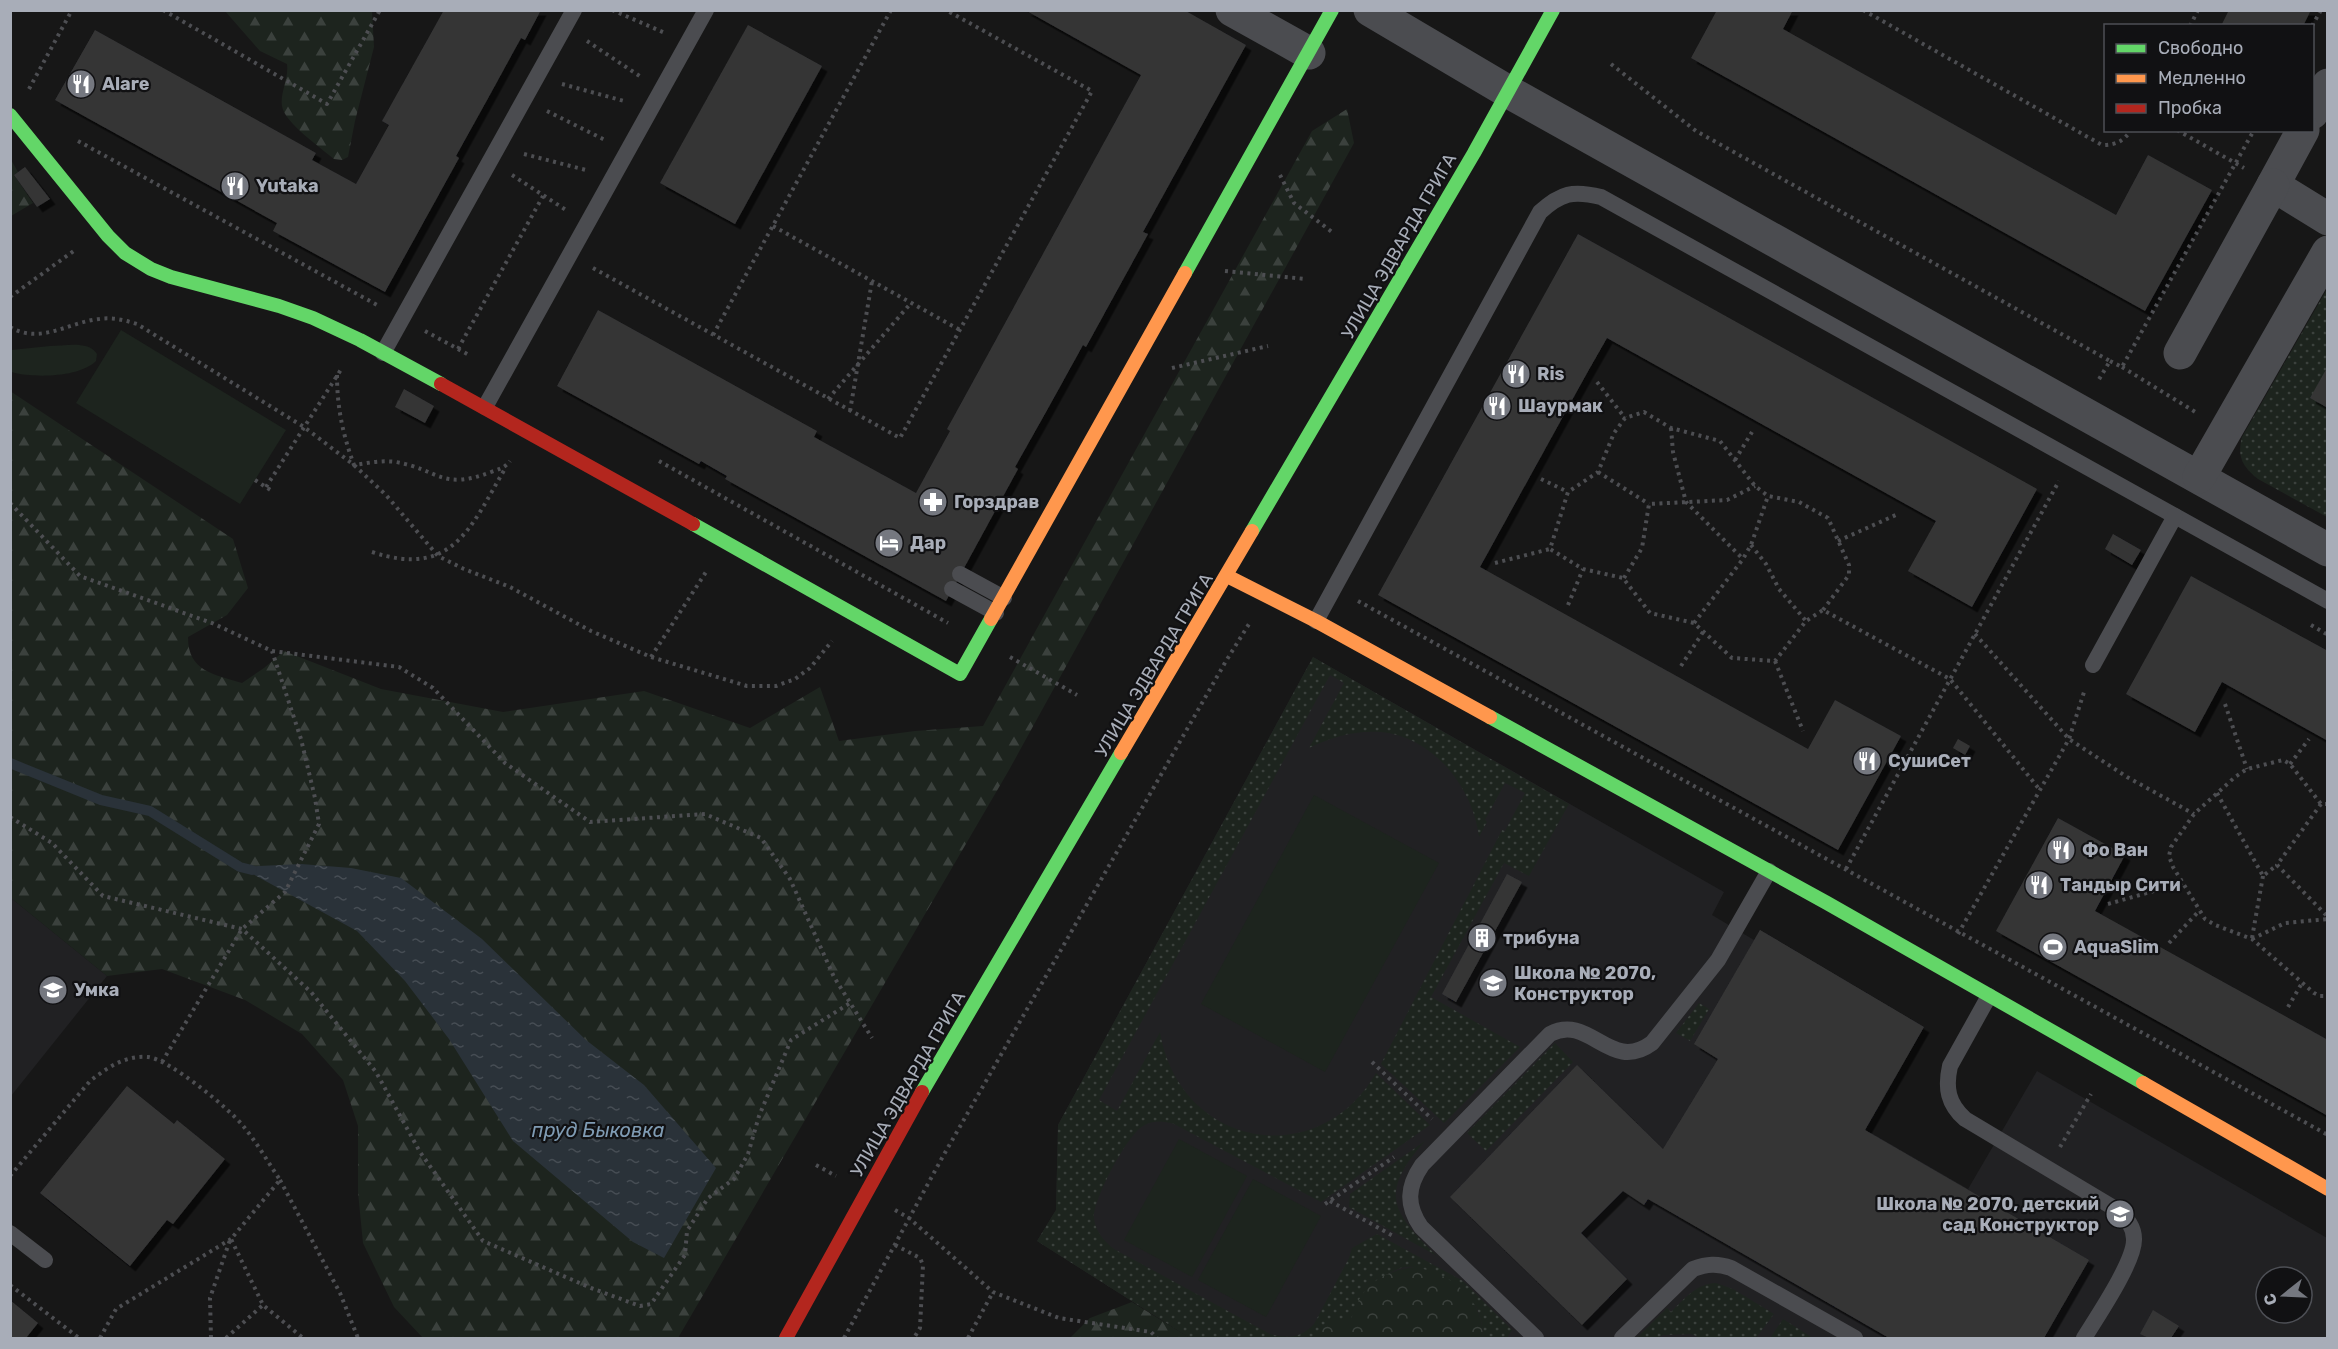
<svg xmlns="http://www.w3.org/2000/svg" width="2338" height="1349" font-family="Rubik,sans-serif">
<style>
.built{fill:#212123;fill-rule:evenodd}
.grass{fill:url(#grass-dots)}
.forest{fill:url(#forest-firs)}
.park{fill:url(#park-crowns)}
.pitch{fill:#1d241e}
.water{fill:url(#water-ripples)}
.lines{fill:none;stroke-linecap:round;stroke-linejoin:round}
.stream{stroke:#2a3239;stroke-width:10}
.building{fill:#353536;filter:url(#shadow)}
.path{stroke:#4d4e52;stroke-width:4;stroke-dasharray:3 4.5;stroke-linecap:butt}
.lane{stroke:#4b4c50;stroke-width:16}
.street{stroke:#4b4c50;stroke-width:33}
.fast{stroke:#63d668;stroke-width:14}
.slow{stroke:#ff974d;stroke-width:14}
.jam{stroke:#b3261e;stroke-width:14}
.labels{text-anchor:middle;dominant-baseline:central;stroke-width:4.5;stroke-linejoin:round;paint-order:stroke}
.poi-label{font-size:18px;font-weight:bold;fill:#a8adb8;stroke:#111113;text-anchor:start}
.street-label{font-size:18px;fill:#a8adb8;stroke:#111113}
.water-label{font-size:20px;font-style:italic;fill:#7f9bb3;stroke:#111113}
</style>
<defs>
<pattern id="grass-dots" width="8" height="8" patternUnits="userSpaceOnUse" patternTransform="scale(1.5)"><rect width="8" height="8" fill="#1d241e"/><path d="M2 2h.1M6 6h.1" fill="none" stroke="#3b413d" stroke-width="1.8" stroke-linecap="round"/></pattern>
<pattern id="forest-firs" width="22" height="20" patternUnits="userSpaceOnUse" patternTransform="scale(1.5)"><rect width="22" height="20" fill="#1d241e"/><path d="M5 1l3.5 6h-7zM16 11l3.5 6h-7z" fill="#3b413d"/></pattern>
<pattern id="park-crowns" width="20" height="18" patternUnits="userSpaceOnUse" patternTransform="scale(1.5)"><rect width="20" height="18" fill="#1d241e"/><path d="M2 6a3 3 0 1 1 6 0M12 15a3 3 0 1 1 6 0" fill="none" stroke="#3b413d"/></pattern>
<pattern id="water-ripples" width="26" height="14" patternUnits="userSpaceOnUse" patternTransform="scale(1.5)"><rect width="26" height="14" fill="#2a3239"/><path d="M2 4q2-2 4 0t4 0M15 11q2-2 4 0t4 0" fill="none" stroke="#464d54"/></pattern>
<filter id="shadow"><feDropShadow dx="5.5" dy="5.5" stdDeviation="0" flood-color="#0009"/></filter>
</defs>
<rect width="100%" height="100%" fill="#171717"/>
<!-- built -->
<g class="built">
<path d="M 1313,657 L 1724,892 L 1712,915 L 1754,940 L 1760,930 L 1924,1027 L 1866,1130 L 1968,1189 L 2037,1071 L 2327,1238 L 2327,1338 L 1190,1338 L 1037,1241 L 1056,1210 L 1058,1125 ZM 2266,1277 L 2302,1277 L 2302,1313 L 2266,1313 Z"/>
<path d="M 11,898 L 107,976 L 11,1096 Z"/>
</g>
<!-- grass -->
<g class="grass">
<path d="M 2327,289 L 2327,517 L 2258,479 C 2242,466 2237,457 2242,437 Z"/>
<path d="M 1313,657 L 1569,804 L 1529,876 L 1504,863 L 1431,997 L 1520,1047 L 1444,1123 L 1381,1064 L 1502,830 L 1505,831 L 1525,793 L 1505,783 L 1485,820 L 1487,822 L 1479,837 C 1473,787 1433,737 1381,732 C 1356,730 1331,737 1309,748 L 1344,683 L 1330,675 L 1099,1100 L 1117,1111 L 1160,1032 C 1179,1147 1318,1174 1376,1073 L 1430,1125 L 1321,1202 L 1174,1124 C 1163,1121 1154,1120 1143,1126 C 1127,1135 1092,1201 1094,1219 C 1096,1232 1104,1241 1114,1249 L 1270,1334 C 1289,1339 1301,1338 1314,1324 L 1349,1258 L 1352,1248 L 1377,1234 L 1463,1281 L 1512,1330 L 1507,1338 L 1483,1338 C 1483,1328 1481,1316 1476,1307 C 1473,1301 1420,1268 1413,1267 C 1388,1264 1356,1299 1351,1322 C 1333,1319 1325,1324 1316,1338 L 1190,1338 L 1037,1241 L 1056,1210 L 1058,1125 Z"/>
<path d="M 1699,1003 L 1709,1009 L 1690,1041 L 1676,1033 Z"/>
<path d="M 1555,1043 L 1573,1062 L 1486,1151 L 1467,1133 Z"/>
<path d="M 1425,1141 C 1379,1193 1391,1211 1437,1256 L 1349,1207 L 1350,1194 Z"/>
<path d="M 1716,1283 L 1733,1289 L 1774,1314 L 1756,1338 L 1701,1338 L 1691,1334 L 1663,1335 L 1657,1338 L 1637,1338 L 1667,1308 L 1671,1312 C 1685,1298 1696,1284 1716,1283 Z"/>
<path d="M 1783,1319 L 1813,1338 L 1770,1338 Z"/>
</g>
<!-- forest -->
<g class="forest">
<path d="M 225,11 L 372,11 L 374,47 L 355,121 L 348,157 L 342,160 L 334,159 C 321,148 284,122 282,106 C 280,92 289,79 287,64 L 260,51 Z"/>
<path d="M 1347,109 L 1354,143 L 1009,770 L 678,1338 L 423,1338 L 394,1307 L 363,1243 L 358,1192 L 358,1126 L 343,1080 L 302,1034 L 245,1000 L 162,969 L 107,976 L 11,898 L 10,391 L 233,539 L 248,588 L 227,615 L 188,637 C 188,672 214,674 242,683 L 264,668 L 284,651 L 381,689 L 503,712 L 644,691 L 750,728 L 820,687 L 839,741 L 915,731 L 983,726 L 1312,131 Z"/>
<path d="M 10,158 L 18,172 L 14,175 L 33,203 L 11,216 Z"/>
<path d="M 1132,1302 L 1190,1338 L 1070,1338 L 1090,1318 Z"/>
</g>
<!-- park -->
<path class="park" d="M 1415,1267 C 1452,1274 1483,1298 1483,1338 L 1316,1338 C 1323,1325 1335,1316 1351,1321 C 1359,1287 1381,1271 1415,1267 Z"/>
<!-- pitch -->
<g class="pitch">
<path d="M 121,330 L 286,430 L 240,504 L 76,403 Z"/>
<path d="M 50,346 C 64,346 89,340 97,354 L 96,361 C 79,378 32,378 11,372 L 11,350 Z"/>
<path d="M 1314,795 L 1439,863 L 1325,1072 L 1201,1004 Z"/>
<path d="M 1179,1139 L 1247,1176 L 1192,1277 L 1124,1240 Z"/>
<path d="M 1253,1179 L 1321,1216 L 1266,1317 L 1198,1280 Z"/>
</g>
<!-- water -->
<path class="water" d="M 301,864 L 351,868 L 401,878 L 482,939 L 586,1040 L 644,1085 L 716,1168 L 664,1258 L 633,1242 L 513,1141 L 449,1039 L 405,981 L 357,931 L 240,867 Z"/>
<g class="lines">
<!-- stream -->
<path class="stream" d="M 10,763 L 101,800 L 150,811 L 240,867 L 252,870"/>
</g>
<!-- building -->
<g class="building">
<path d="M 444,10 L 541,10 L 525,40 L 521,38 L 492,91 L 456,156 L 459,158 L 385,292 L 273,231 L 277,223 L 55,100 L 95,30 L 316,153 L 312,160 L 356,184 L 389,125 L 382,121 Z"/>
<path d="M 1025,10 L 1184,10 L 1246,45 L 1143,232 L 1148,234 L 1142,245 L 1086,347 L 1083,345 L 1046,412 L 1015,467 L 1018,469 L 946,601 L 725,479 L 727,476 L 706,464 L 701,461 L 699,464 L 557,386 L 598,310 L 817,431 L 814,437 L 916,493 L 950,431 L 947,429 L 1141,75 Z"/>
<path d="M 1717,10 L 1793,10 L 1783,29 L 2116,215 L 2148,155 L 2212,190 L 2145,311 L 1691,58 Z"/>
<path d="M 2229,10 L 2311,10 L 2303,26 L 2221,26 Z"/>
<path d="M 748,25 L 822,66 L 735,224 L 660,183 Z"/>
<path d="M 25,167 L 50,199 L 37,207 L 14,175 Z"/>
<path d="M 1578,234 L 2037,489 L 1972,607 L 1908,571 L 1936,521 L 1607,338 L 1587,373 L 1480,567 L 1808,749 L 1835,700 L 1901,736 L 1838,850 L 1378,595 Z"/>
<path d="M 2328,366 L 2328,408 L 2310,398 Z"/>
<path d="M 404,389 L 434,406 L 425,423 L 395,407 Z"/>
<path d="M 2113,534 L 2141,550 L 2132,565 L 2105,549 Z"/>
<path d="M 2191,576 L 2328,651 L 2328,741 L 2222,682 L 2195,732 L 2126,694 Z"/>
<path d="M 1958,739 L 1970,746 L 1965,755 L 1953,748 Z"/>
<path d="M 2058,818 L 2125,855 L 2095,911 L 2328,1040 L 2328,1116 L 1996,931 Z"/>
<path d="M 1507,874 L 1522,882 L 1456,1002 L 1442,994 Z"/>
<path d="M 1760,930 L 1924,1027 L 1865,1130 L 2089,1260 L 2044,1338 L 1889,1338 L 1648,1199 L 1644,1205 L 1623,1191 L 1581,1233 L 1627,1279 L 1582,1325 L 1450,1197 L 1577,1065 L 1663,1149 L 1718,1059 L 1694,1044 Z"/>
<path d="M 127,1086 L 174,1124 L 177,1120 L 225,1159 L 173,1224 L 167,1220 L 130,1266 L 40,1193 Z"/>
<path d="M 10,1300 L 38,1323 L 26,1338 L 10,1338 Z"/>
<path d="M 2153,1310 L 2179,1326 L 2171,1338 L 2149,1338 L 2140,1334 Z"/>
</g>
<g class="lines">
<!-- path -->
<g class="path">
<path d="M 163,10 L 327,104 L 380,10"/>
<path d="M 612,10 L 665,33"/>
<path d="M 1863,10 L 2102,145 C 2116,145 2124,141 2131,130"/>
<path d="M 2190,26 L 2198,10"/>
<path d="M 2312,26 L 2321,10"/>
<path d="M 587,41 L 641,77"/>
<path d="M 1611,64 L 1696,131 L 2110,361 L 2098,381"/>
<path d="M 562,84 L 624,101"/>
<path d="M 29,89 L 72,10"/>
<path d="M 547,111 L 605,140"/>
<path d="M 2177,130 L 2244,168"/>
<path d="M 78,141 L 379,306"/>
<path d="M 524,154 L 586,170"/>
<path d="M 512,175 L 566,210"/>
<path d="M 1280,175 L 1294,203 L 1332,232"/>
<path d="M 773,226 L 960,330"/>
<path d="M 593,268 L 900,438 L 1092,91 L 946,10"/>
<path d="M 1225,271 L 1306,279"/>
<path d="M 10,297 L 75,250"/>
<path d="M 10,327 C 40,345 69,322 99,319 C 112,317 124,320 137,324 L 304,427 L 354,465 L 386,495 L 438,556 L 464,569 L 510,587 L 591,631 L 651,657 L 747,686 L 776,686 L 795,679 L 810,668 L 832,641"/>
<path d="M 425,331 L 469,355"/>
<path d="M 713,335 L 891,10"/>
<path d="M 458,349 L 543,196"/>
<path d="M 2110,361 L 2122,367 L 2254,130"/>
<path d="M 2122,367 L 2197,413"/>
<path d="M 1172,368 L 1268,346"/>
<path d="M 337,375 C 337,408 343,435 354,465 C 368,463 382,460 396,462 C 440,470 441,491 491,472 C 499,469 505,468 510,461"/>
<path d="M 1597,382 L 1625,418"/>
<path d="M 828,399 L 911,303"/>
<path d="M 850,411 L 872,281"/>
<path d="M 1671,428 L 1673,452 L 1686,502 L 1743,559"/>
<path d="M 1735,460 L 1752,432"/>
<path d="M 659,461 L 948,623"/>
<path d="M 1598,472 L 1649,504"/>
<path d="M 1541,479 L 1568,492"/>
<path d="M 255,480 L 272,491"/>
<path d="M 266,487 L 342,368"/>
<path d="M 10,503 L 80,576 L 212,623 L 272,651 L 399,667 L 433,688 L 505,763 L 590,822 L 705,814 L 761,838 L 790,879 L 834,977 L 872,1038"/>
<path d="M 1838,541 L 1898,514"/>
<path d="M 1751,545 L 1766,564 L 1779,589 L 1806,621"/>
<path d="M 372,552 C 454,579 471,526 506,467"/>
<path d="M 1495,563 L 1550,549"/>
<path d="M 1624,578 L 1642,548 L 1649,504 L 1727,500 L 1755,486"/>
<path d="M 1358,601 L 2328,1135"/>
<path d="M 1568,605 L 1583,569"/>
<path d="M 1823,610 L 1849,575 L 1849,565 L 1828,518 L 1799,502 L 1768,496 L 1755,486 L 1720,441 L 1671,428 L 1644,412 L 1625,418 L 1614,433 L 1598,472 L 1568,492 L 1550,549 L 1583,569 L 1623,578 L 1650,613 L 1694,623 L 1732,658 L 1775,661 L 1806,621 L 1823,610 L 1950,679 L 2040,790"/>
<path d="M 1694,623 L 1743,559 L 1751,545 L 1768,496"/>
<path d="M 2311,625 L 2328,635"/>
<path d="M 1975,634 L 2069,739 L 2127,777 L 2194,814"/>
<path d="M 651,657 L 706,572"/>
<path d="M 1010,657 L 1077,695"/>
<path d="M 1775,661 L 1803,731"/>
<path d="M 1681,666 L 1703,632"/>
<path d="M 2225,704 L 2247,769"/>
<path d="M 2290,764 L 2309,739"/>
<path d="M 2217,793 L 2263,876 L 2277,865"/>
<path d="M 2321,804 L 2277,865 L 2328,917"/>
<path d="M 2328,804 L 2321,804 L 2290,764 L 2283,760 L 2247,769 L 2235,777 L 2194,814 L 2171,847 L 2169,856 L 2173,867 L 2205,919 L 2215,925 L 2252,939 L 2314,993 L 2320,996 L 2328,996"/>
<path d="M 10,817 L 52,843 L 103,896 L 242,929 L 311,992 L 376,1072 L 420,1152 L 483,1241 L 591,1288 L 640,1306 L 651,1304 L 685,1255 L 687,1231 L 708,1198 L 734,1179 L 748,1154 L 759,1116 L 791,1040 L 850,1003"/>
<path d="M 1846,869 L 2059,481"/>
<path d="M 2108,904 L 2182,883"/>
<path d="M 1958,934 L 2069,739 L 2085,689"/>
<path d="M 2252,938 L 2263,876"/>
<path d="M 2252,939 L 2285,923 L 2328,919"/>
<path d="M 2169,943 L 2200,910"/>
<path d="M 2288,1007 L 2302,983"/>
<path d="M 162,1062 L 242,929 L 285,892 L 319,824 L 315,798 L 301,739 L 272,651"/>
<path d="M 1372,1062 L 1432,1119"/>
<path d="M 2060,1147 L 2091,1094"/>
<path d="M 816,1165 L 836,1176"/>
<path d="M 10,1176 L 90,1081 C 107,1068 125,1055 148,1057 C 169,1059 230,1109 244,1127 C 257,1143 268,1162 280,1180 L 231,1239 L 263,1305 L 303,1338"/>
<path d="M 280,1180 L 340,1293 L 358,1338"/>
<path d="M 1330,1201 L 1395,1237"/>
<path d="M 1325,1204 L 1394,1157"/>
<path d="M 895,1210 L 909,1218 L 993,1292 L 1059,1318 L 1151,1332 L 1157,1338"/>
<path d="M 895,1245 L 920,1258 L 923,1265 L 920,1328 L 914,1338"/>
<path d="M 10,1285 L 79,1338"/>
<path d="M 100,1338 L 116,1309 L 231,1239"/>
<path d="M 211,1338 L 210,1298 L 230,1240"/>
<path d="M 226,1338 L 263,1305"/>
<path d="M 844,1338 L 942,1158 L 1226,661 L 1249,624"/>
<path d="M 968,1338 L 993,1292"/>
</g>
<!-- lane -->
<g class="lane">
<path d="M 383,353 L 574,10"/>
<path d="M 485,407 L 706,10"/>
<path d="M 960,574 L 1004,598"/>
<path d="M 952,589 L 996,613"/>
<path d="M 1316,621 L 1540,212 C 1561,193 1573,190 1601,197 L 2328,601"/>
<path d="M 2093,665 L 2175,516"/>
<path d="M 1989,996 L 1950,1066 C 1945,1088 1948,1104 1965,1119 L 2119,1211 C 2127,1219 2134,1227 2134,1239 C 2135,1261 2097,1317 2084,1338"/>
<path d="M 10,1233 L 45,1260"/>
<path d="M 1536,1338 L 1421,1227 C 1406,1205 1407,1187 1422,1165 L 1550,1034 C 1590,1013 1610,1074 1652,1043 L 1718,960 L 1769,871"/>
<path d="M 1622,1338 L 1693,1269 C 1707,1264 1717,1263 1731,1268 L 1855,1338"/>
</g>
<!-- street -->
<g class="street">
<path d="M 1232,10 L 1309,53"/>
<path d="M 1370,10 L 1507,91 L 2328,550"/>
<path d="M 2312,113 L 2328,85"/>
<path d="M 2303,130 L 2273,185 L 2328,219"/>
<path d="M 2180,353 L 2273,185"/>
<path d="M 2199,477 L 2328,252"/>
</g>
<!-- fast -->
<g class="fast">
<path d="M 10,115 L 108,236 L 125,253 L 151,269 L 171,277 L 279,306 L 313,318 L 360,340 L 441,384"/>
<path d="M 1185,273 L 1332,10"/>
<path d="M 693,524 L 960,674 L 991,619"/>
<path d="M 1252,531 L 1474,153 L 1553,10"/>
<path d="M 1490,717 L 1827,903 L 2143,1083"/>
<path d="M 922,1092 L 1121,753"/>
</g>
<!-- slow -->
<g class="slow">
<path d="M 1227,576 L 1316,621 L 1490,717"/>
<path d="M 991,619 L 1185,273"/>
<path d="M 1121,753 L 1252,531"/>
<path d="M 2143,1083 L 2328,1189"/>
</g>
<!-- jam -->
<g class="jam">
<path d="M 441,384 L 693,524"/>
<path d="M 786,1338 L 922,1092"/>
</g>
</g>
<!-- icons -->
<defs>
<g id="restaurant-disc" transform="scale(1.5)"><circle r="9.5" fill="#757880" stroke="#111113"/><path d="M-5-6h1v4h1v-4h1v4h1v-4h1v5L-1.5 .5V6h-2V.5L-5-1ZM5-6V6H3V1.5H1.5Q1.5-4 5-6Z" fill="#fff"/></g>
<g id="pharmacy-disc" transform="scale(1.5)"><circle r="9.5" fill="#757880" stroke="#111113"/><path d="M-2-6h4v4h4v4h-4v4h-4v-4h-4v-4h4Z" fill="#fff"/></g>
<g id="hotel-disc" transform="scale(1.5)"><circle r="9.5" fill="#757880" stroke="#111113"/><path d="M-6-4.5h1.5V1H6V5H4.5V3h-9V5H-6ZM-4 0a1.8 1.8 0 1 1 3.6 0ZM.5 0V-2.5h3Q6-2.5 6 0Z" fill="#fff"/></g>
<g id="building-disc" transform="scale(1.5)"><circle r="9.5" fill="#757880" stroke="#111113"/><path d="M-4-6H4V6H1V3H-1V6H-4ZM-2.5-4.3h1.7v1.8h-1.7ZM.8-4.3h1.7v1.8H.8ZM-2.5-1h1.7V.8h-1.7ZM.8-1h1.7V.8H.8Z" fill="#fff"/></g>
<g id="stadium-disc" transform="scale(1.5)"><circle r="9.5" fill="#757880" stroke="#111113"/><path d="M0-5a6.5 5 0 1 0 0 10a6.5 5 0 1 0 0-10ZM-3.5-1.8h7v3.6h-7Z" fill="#fff"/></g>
<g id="school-disc" transform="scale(1.5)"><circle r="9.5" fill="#757880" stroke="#111113"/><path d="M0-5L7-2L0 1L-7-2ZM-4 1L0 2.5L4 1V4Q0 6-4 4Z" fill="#fff"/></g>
</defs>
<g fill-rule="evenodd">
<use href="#restaurant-disc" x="81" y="84"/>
<use href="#restaurant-disc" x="235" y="186"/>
<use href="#restaurant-disc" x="1516" y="374"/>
<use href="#restaurant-disc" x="1497" y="406"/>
<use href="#pharmacy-disc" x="933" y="502"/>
<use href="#hotel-disc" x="889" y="543"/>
<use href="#restaurant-disc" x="1867" y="761"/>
<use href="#restaurant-disc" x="2061" y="850"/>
<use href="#restaurant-disc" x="2039" y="885"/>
<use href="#building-disc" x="1482" y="938"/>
<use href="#stadium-disc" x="2053" y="947"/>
<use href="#school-disc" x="1493" y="983"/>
<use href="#school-disc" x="53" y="990"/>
<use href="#school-disc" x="2120" y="1214"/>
</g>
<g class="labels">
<!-- poi labels -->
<g class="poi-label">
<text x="102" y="84">Alare</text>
<text x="256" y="186">Yutaka</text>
<text x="1537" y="374">Ris</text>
<text x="1518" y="406">Шаурмак</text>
<text x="954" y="502">Горздрав</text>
<text x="910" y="543">Дар</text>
<text x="1888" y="761">СушиСет</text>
<text x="2082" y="850">Фо Ван</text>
<text x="2060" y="885">Тандыр Сити</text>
<text x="1503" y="938">трибуна</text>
<text x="2074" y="947">AquaSlim</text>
<text x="1514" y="973">Школа № 2070,<tspan x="1514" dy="21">Конструктор</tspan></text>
<text x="74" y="990">Умка</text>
<text x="2099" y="1204" text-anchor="end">Школа № 2070, детский<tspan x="2099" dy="21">сад Конструктор</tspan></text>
</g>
<!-- street labels -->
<g class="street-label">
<text transform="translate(1399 246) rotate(-60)">УЛИЦА ЭДВАРДА ГРИГА</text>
<text transform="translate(1154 665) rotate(-59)">УЛИЦА ЭДВАРДА ГРИГА</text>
<text transform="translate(908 1084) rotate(-60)">УЛИЦА ЭДВАРДА ГРИГА</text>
</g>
<!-- water labels -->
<g class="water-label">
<text x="598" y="1130">пруд Быковка</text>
</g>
</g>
<!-- border -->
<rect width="2338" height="1349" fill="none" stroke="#a8adb8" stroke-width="24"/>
<!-- legend -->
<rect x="2104" y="24" width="210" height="108" fill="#111113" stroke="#4d4f55" stroke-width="1.5"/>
<rect x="2116" y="44" width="30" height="9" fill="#63d668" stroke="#4d4f55" stroke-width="1.5"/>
<text x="2158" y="54" font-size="18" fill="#a8adb8">Свободно</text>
<rect x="2116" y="74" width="30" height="9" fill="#ff974d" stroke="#4d4f55" stroke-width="1.5"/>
<text x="2158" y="84" font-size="18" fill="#a8adb8">Медленно</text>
<rect x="2116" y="104" width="30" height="9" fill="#b3261e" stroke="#4d4f55" stroke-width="1.5"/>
<text x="2158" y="114" font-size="18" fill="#a8adb8">Пробка</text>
<!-- north arrow -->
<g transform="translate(2284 1295) rotate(252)"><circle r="28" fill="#111113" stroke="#4d4f55" stroke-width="1.5"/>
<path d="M0-4.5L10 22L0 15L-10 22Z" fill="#757880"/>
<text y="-9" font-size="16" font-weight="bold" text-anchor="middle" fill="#a8adb8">С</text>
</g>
</svg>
